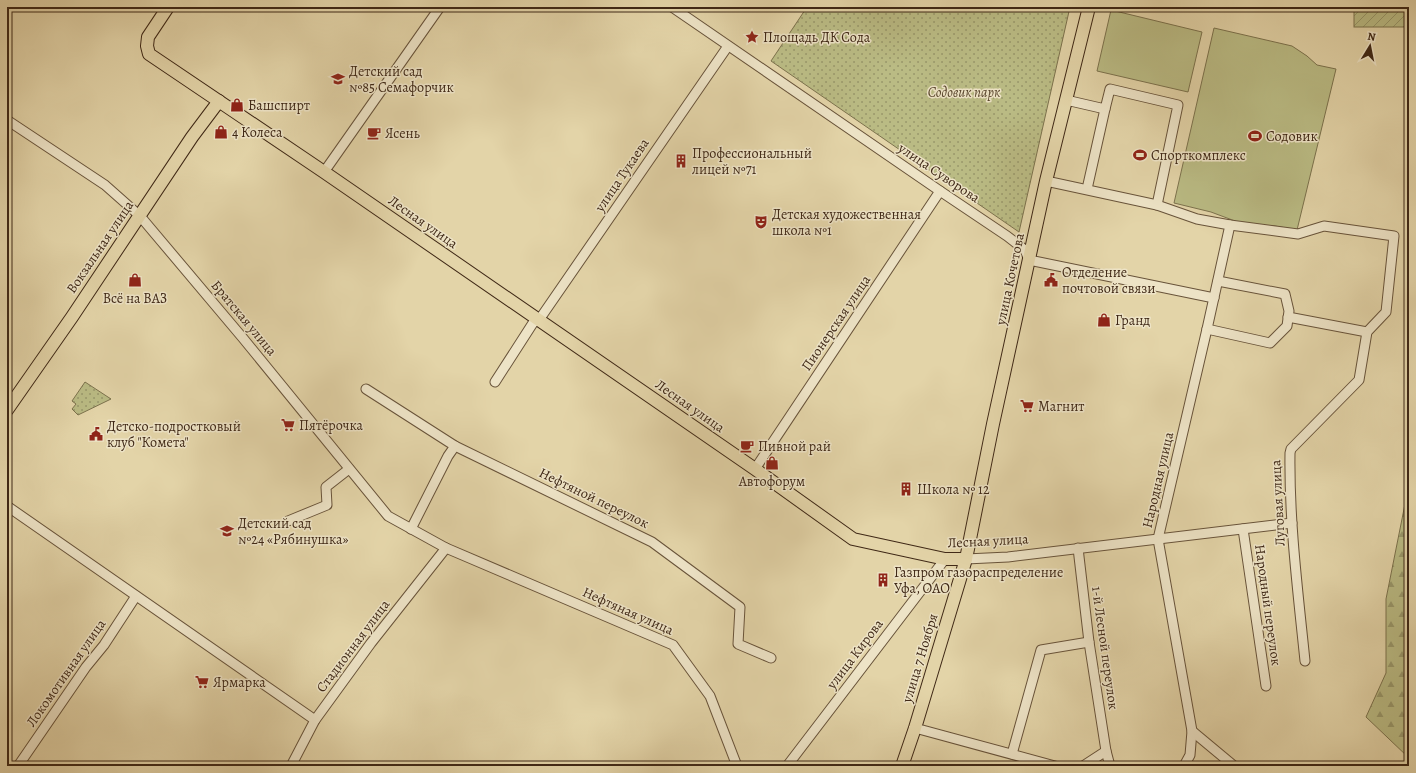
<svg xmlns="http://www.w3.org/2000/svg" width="1416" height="773" font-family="Alegreya,serif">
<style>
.grass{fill:#babb84;stroke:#7c724d}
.forest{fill:url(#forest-firs);stroke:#7c724d}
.park{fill:url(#park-dots);stroke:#7c724d}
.garden{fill:url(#garden-furrows);stroke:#7c724d}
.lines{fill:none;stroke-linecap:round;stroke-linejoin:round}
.minor-casing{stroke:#68533a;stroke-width:11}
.major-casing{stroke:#3f2816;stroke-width:14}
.minor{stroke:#ede3c6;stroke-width:9}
.major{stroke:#e3d4a8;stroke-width:12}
.labels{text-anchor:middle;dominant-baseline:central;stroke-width:3;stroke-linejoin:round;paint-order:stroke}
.poi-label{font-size:14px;fill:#3f2816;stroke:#ede3c6;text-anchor:start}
.park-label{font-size:14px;font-style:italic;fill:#58452c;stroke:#ede3c6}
.street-label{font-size:14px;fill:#3f2816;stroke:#ede3c6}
</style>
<defs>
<pattern id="forest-firs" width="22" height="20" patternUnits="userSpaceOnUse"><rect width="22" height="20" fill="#babb84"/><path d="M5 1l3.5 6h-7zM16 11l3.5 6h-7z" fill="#99986b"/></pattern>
<pattern id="park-dots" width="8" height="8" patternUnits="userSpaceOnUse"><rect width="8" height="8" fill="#babb84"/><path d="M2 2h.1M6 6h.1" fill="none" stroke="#99986b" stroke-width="1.8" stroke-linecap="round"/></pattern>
<pattern id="garden-furrows" width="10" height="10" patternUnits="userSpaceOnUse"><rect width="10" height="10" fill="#babb84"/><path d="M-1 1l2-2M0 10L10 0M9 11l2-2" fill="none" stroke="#99986b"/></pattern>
</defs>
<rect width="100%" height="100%" fill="#e3d4a8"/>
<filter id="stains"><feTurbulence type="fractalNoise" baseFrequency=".005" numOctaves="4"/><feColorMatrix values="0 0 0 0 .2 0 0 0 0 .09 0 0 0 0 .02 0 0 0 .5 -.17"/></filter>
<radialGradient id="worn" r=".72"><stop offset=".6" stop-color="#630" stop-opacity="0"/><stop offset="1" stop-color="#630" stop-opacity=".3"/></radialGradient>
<!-- grass -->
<g class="grass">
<path d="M 1111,10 L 1202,32 L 1188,92 L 1097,71 Z"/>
<path d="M 1214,28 L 1292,46 L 1307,56 L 1317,65 L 1336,69 L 1297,230 L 1275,226 L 1243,224 L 1211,212 L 1174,203 Z"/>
</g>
<!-- forest -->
<path class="forest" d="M 1409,484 L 1409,758 L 1366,717 L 1386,673 L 1386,599 Z"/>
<!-- park -->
<g class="park">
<path d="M 807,7 L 1070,7 L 1019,232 L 771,61 Z"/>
<path d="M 85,382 L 111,399 L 78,415 L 72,409 L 76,404 L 72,401 Z"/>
</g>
<!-- garden -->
<rect class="garden" x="1354" y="7" width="55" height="20"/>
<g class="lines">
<!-- minor casing -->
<g class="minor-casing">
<g id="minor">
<path d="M 672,7 L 940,191 L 1007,236 L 1025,250 L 1029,260 L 1214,298"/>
<path d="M 1066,100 L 1105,109 L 1110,89 L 1178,105 L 1157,205"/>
<path d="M 7,120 L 105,185 L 140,216 L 242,337 L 388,516 L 446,548 L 673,645 L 710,696 L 737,766"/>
<path d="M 324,172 L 440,7"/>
<path d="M 1046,181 L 1157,205 L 1197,219 L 1230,225 L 1298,234 L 1324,226 L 1394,236 L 1386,312 L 1367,332 L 1359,380 L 1291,449 L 1290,453 C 1289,522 1298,592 1305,661"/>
<path d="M 1087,189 L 1105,109"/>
<path d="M 1288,317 L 1367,332"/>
<path d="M 1207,329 L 1270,343 L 1287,326 L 1289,311 L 1285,294 L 1218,281"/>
<path d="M 495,382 L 533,323 L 539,320 L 728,46"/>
<path d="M 366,389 L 455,446 L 652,542 L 740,607 L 738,644 L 771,658"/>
<path d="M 755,469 L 940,191"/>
<path d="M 7,506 L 315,720"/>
<path d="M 288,521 L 327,505 L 326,487 L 349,469"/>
<path d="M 411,529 L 448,456 L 455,446"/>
<path d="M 1243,529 L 1266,686"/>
<path d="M 1078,548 L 1089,642 L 1106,751 L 1110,766"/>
<path d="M 966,559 L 1008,557 L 1292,523"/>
<path d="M 915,728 L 1055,766"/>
<path d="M 1192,731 L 1234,766"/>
<path d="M 1012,754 L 1041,650 L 1089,642"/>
<path d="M 18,766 L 86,667 L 104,645 L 136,596"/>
<path d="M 291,766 L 315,720 L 371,643 L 446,548"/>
<path d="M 787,766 L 945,559"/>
<path d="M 1083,766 L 1106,751"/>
<path d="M 1184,766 L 1190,755 L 1192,731 L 1158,539 L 1207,329 L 1230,225"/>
</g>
</g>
<!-- major casing -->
<g class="major-casing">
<g id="major">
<path d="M 168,7 L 148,37 L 147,46 L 149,54 L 324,172 L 755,469 L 853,539 L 945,559 L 966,559"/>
<path d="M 7,410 L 72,317 L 192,137 L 219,101"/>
<path d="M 902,766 L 915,728 L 966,559 L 993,424 L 1046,181 L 1089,7"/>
</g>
</g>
<!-- minor -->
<use href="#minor" class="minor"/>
<!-- major -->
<use href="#major" class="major"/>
</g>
<!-- icons -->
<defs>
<g id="sight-bare" transform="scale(1.08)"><path d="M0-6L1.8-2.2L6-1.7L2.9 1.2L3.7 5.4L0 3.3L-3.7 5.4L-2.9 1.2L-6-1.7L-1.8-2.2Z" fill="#8f2418" stroke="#ede3c6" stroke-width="2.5" paint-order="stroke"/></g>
<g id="school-bare" transform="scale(1.08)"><path d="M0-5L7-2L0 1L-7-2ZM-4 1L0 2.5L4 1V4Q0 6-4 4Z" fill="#8f2418" stroke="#ede3c6" stroke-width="2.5" paint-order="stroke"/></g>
<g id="shop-bare" transform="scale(1.08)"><path d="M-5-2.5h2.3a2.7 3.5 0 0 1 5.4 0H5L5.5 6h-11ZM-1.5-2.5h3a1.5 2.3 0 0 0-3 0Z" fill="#8f2418" stroke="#ede3c6" stroke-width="2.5" paint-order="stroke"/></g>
<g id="cafe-bare" transform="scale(1.08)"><path d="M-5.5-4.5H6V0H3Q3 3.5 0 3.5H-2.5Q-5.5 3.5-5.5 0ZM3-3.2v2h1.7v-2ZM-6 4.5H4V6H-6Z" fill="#8f2418" stroke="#ede3c6" stroke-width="2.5" paint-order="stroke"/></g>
<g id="stadium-bare" transform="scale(1.08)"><path d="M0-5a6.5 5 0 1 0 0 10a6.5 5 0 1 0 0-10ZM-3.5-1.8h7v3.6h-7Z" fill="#8f2418" stroke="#ede3c6" stroke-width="2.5" paint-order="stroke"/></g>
<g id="building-bare" transform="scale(1.08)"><path d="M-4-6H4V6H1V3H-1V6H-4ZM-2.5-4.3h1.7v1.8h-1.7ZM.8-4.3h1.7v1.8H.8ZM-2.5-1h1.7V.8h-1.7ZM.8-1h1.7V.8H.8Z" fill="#8f2418" stroke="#ede3c6" stroke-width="2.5" paint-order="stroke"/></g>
<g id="theatre-bare" transform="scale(1.08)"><path d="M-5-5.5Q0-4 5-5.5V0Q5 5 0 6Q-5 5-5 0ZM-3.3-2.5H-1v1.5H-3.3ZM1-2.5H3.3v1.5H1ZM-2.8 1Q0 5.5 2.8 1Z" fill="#8f2418" stroke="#ede3c6" stroke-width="2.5" paint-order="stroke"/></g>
<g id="civic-bare" transform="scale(1.08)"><path d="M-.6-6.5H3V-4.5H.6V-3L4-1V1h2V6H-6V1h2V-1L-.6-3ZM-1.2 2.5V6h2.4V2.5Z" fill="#8f2418" stroke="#ede3c6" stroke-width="2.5" paint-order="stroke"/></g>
<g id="supermarket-bare" transform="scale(1.08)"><path d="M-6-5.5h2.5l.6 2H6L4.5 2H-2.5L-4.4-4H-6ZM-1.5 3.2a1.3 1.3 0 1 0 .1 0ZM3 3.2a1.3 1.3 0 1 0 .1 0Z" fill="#8f2418" stroke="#ede3c6" stroke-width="2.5" paint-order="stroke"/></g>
</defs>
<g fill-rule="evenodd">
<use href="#sight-bare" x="752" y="37"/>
<use href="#school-bare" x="338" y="79"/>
<use href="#shop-bare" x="237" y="105"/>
<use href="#shop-bare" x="221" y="132"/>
<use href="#cafe-bare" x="374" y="133"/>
<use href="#stadium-bare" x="1255" y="136"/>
<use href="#stadium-bare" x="1140" y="155"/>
<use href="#building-bare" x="681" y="161"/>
<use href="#theatre-bare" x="761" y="222"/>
<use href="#shop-bare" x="135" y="280"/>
<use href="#civic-bare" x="1051" y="280"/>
<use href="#shop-bare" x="1104" y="320"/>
<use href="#supermarket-bare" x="1027" y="406"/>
<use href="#supermarket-bare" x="288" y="425"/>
<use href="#civic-bare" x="96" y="434"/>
<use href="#cafe-bare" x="747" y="446"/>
<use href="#shop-bare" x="772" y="463"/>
<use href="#building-bare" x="906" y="489"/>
<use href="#school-bare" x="227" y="531"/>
<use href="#building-bare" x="883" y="580"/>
<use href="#supermarket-bare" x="202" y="682"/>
</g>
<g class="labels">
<!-- poi labels -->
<g class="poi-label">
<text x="763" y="37">Площадь ДК Сода</text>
<text x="349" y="71">Детский сад<tspan x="349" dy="16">№85 Семафорчик</tspan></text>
<text x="248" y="105">Башспирт</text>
<text x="232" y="132">4 Колеса</text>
<text x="385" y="133">Ясень</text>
<text x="1266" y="136">Содовик</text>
<text x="692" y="153">Профессиональный<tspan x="692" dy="16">лицей №71</tspan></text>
<text x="1151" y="155">Спорткомплекс</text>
<text x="772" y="214">Детская художественная<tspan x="772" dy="16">школа №1</tspan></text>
<text x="1062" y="272">Отделение<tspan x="1062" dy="16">почтовой связи</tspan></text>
<text x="135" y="298" text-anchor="middle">Всё на ВАЗ</text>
<text x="1115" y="320">Гранд</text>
<text x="1038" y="406">Магнит</text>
<text x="299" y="425">Пятёрочка</text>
<text x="107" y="426">Детско-подростковый<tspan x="107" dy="16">клуб "Комета"</tspan></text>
<text x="758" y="446">Пивной рай</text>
<text x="772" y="481" text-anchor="middle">Автофорум</text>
<text x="917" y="489">Школа № 12</text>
<text x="238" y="523">Детский сад<tspan x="238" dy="16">№24 «Рябинушка»</tspan></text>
<text x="894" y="572">Газпром газораспределение<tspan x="894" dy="16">Уфа, ОАО</tspan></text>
<text x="213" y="682">Ярмарка</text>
</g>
<!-- park labels -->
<g class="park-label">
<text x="964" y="92">Содовик парк</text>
</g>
<!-- street labels -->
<g class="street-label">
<text transform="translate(939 173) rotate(34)">улица Суворова</text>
<text transform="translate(622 175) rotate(-56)">улица Тукаева</text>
<text transform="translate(423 222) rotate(35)">Лесная улица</text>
<text transform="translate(100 247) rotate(-56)">Вокзальная улица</text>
<text transform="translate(1010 279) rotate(-78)">улица Кочетова</text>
<text transform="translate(244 318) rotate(50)">Братская улица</text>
<text transform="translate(836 323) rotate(-56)">Пионерская улица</text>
<text transform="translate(690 406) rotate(35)">Лесная улица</text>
<text transform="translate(1158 480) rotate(-77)">Народная улица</text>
<text transform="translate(594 498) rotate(26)">Нефтяной переулок</text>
<text transform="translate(1278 503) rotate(-93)">Луговая улица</text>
<text transform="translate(988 541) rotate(-3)">Лесная улица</text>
<text transform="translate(1268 605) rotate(82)">Народный переулок</text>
<text transform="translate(628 611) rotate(24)">Нефтяная улица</text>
<text transform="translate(353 646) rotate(-53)">Стадионная улица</text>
<text transform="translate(1105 648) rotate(82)">1-й Лесной переулок</text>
<text transform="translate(855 654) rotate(-53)">улица Кирова</text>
<text transform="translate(920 658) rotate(-73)">улица 7 Ноября</text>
<text transform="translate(66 673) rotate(-55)">Локомотивная улица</text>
</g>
</g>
<!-- margin -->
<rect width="1416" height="773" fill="none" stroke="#e3d4a8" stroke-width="24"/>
<rect x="8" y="8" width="1400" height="757" fill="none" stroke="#3f2816" stroke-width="2"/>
<rect x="12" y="12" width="1392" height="749" fill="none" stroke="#3f2816"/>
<!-- north arrow -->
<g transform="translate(1370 46) rotate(10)" stroke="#ede3c6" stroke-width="3" paint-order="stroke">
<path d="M0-3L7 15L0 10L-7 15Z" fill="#3f2816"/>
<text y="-6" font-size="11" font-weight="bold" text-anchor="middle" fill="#3f2816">N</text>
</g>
<rect width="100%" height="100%" filter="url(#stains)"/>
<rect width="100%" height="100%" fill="url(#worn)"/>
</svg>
